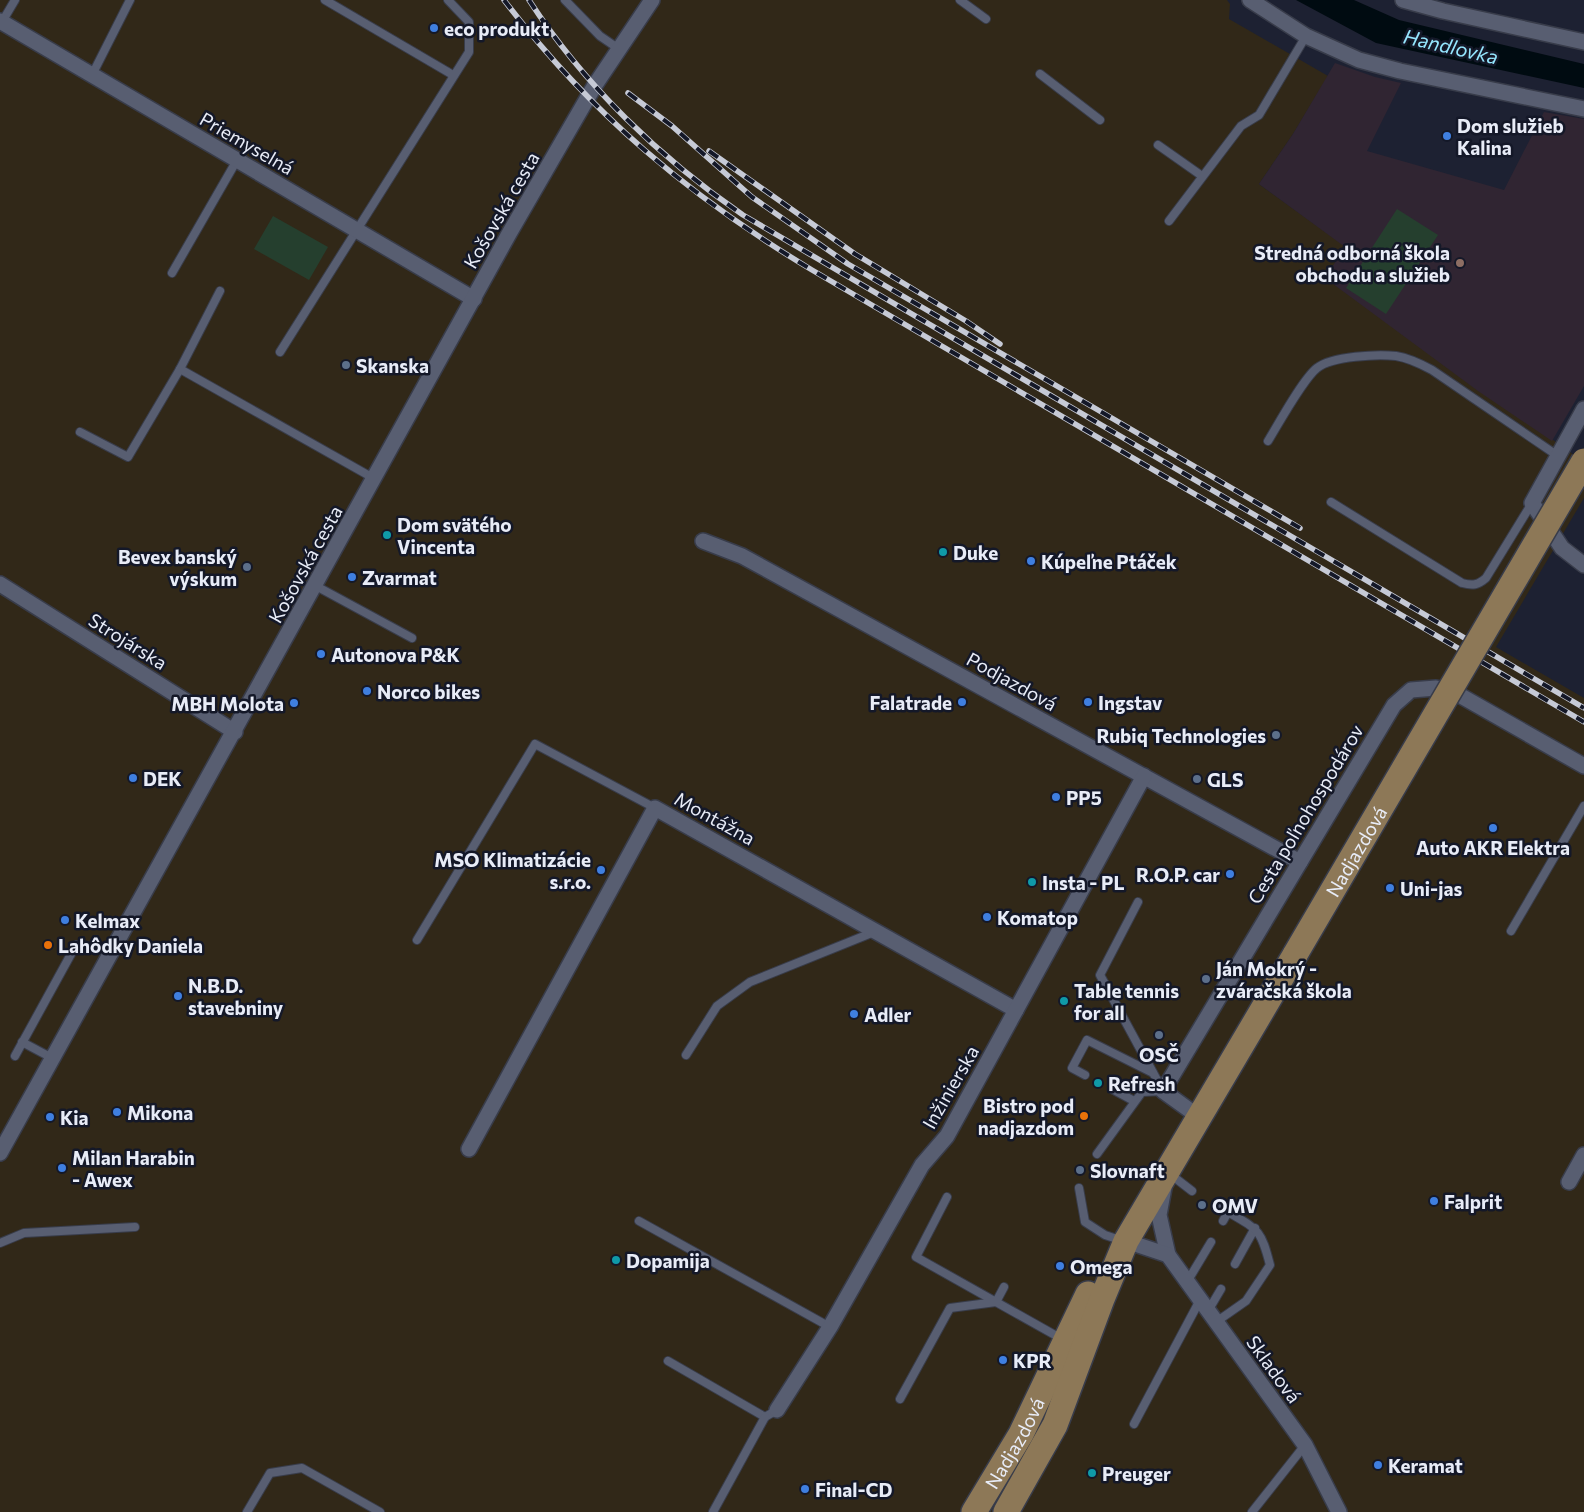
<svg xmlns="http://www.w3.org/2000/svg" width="1584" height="1512" font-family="Commissioner,sans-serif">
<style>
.industrial{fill:#312818}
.education{fill:#302532}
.green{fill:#253f2e}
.water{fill:#000b11}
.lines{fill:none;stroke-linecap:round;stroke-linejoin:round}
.lane-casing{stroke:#383c4a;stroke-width:10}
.street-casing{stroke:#383c4a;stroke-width:18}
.primary-casing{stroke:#383c4a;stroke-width:28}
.lane{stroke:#585e71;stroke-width:8}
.street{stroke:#585e71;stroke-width:15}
.primary{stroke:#8d7857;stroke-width:25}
.rail-casing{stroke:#c6cad6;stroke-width:5.5}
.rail{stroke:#141828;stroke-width:4;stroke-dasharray:11;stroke-linecap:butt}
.primary-bridge-casing{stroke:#383c4a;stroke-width:28;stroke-linecap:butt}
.primary-bridge{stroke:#8d7857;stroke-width:25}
.shop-dot{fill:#3f7fe0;stroke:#141828;stroke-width:2}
.education-dot{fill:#8d6e63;stroke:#141828;stroke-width:2}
.service-dot{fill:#5c6f8a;stroke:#141828;stroke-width:2}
.culture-dot{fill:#0f9aa8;stroke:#141828;stroke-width:2}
.food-dot{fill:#e8710a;stroke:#141828;stroke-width:2}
.labels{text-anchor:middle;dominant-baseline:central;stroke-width:5;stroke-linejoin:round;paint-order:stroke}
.poi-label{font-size:19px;font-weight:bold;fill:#e8ecf7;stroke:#141828;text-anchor:start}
.street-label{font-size:19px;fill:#e8ecf7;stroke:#141828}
.water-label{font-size:20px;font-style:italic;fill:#95e6fe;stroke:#141828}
</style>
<rect width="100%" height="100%" fill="#1d2132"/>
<!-- industrial -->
<path class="industrial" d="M 0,0 L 1227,0 L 1230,4 L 1229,19 L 1328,76 L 1293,134 L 1259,184 L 1346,247 L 1325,278 L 1584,462 L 1584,498 L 1496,647 L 1584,698 L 1584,1512 L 0,1512 Z"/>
<!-- education -->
<path class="education" d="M 1335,63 L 1375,77 L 1401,83 L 1367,151 L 1504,190 L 1544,112 L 1584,119 L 1584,386 L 1552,441 L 1478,391 L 1325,278 L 1345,247 L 1259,184 L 1293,134 Z"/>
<!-- green -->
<g class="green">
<path d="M 1397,209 L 1438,235 L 1386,314 L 1346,288 Z"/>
<path d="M 273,216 L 328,247 L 309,280 L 254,249 Z"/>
</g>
<!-- water -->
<path class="water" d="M 1296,0 L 1354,0 L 1399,20 L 1584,64 L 1584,88 L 1376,43 Z"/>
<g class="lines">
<!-- lane casing -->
<g class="lane-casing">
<g id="lane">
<path d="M 325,0 L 453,75"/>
<path d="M 565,0 L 600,36 L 619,49"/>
<path d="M 960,0 L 986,19"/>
<path d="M 2,22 L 15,0"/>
<path d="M 1040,74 L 1100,120"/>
<path d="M 92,75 L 130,0"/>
<path d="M 1158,145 L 1202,176"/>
<path d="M 1169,221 L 1241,126 L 1259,115 L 1306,36"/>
<path d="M 172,273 L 237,160"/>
<path d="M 280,352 L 469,52 L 469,22 L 448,0"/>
<path d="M 180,369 L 375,479"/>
<path d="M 80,432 L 128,457 L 180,369 L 220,291"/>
<path d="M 1268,441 C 1279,423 1303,379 1317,368 C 1332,356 1378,354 1396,356 C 1409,358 1421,364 1432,370 L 1558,456"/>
<path d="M 1331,502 L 1462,583 C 1473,586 1478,585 1486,578 L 1532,503"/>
<path d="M 316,586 L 412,638"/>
<path d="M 1511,931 L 1584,806"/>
<path d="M 417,940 L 535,744 L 655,808"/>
<path d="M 22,1042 L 54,1059"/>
<path d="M 686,1055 L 717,1006 L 750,982 L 874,932"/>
<path d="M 15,1056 L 76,945"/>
<path d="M 1085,1075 L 1072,1068 L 1087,1040 L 1153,1073"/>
<path d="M 1112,1089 L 1134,1101"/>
<path d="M 1097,1154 L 1142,1092 L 1163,1091 L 1100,975 L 1138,902"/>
<path d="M 1170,1174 L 1192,1191"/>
<path d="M 1079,1188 L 1085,1222 L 1105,1235 L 1123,1241"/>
<path d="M 947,1197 L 916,1257 L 1062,1339"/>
<path d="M 1219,1207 L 1228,1212 L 1223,1221"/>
<path d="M 639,1221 L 830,1327"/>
<path d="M 0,1243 L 24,1233 L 135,1227"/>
<path d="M 1235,1264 L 1255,1228"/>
<path d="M 1187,1282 L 1211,1242"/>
<path d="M 1208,1311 L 1221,1289"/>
<path d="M 1216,1322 L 1246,1301 L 1270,1265 C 1261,1230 1259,1230 1228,1212"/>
<path d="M 668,1361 L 765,1417 L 777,1410"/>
<path d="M 900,1399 L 950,1308 L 996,1302 L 1004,1287"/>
<path d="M 1134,1424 L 1200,1300"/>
<path d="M 247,1512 L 270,1473 L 302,1468 L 380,1512"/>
<path d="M 713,1512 L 765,1417"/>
<path d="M 1252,1512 L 1305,1445"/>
</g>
</g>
<!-- street casing -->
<g class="street-casing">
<g id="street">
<path d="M 1250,0 L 1306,36 L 1359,60 L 1400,71 L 1584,109"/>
<path d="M 1403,0 L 1443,11 L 1584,42"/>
<path d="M 0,21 L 474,299"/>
<path d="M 1584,409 L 1532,503 L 1562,548 L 1584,565"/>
<path d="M 703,541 L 742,556 L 1300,862"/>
<path d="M 0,584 L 235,732"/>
<path d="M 1199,1117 L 1163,1091 L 1394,705 L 1411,690 L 1436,688 L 1454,692 L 1584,766"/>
<path d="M 469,1149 L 655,808 L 1016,1010"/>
<path d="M 0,1153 L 510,232 L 595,85 L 652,0"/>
<path d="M 1569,1182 L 1584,1155"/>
<path d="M 1164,1188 L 1159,1215 L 1168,1255"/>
<path d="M 1126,1241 L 1168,1255 L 1305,1445 L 1339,1512"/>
<path d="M 777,1410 L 830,1327 L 922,1165 L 947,1136 L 1144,776"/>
</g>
</g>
<!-- primary casing -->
<g class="primary-casing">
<g id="primary">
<path id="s1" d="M 974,1512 L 1021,1434 L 1088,1294"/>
<path d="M 1006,1512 L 1055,1425 L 1102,1299 L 1126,1241 L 1296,953"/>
</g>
</g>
<!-- lane -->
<use href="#lane" class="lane"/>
<!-- street -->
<use href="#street" class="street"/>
<!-- primary -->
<use href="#primary" class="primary"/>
<!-- rail casing -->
<g class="rail-casing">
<g id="rail">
<path d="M 504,0 C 591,114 689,196 812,270 L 1584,722"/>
<path d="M 529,0 C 584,85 660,158 743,215 L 1584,708"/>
<path d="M 628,93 L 672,126 L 752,197 L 848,264 L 1300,528"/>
<path d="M 709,151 L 855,254 L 966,321 L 1000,344"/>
</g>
</g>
<!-- rail -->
<use href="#rail" class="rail"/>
<!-- primary-bridge casing -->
<g class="primary-bridge-casing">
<g id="primary-bridge">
<path id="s2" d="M 1296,953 L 1584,461"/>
</g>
</g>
<!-- primary-bridge -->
<use href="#primary-bridge" class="primary-bridge"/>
</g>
<!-- markers -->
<g class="shop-dot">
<circle cx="434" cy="28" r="5"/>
<circle cx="1447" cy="136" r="5"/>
<circle cx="1031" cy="561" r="5"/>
<circle cx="352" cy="577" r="5"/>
<circle cx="321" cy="654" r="5"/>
<circle cx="367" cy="691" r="5"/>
<circle cx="962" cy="702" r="5"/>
<circle cx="1088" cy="702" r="5"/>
<circle cx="294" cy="703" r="5"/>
<circle cx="133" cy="778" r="5"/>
<circle cx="1056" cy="797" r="5"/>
<circle cx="1493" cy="828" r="5"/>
<circle cx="601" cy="870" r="5"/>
<circle cx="1230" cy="874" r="5"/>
<circle cx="1390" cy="888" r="5"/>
<circle cx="987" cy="917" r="5"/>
<circle cx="65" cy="920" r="5"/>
<circle cx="178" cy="996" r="5"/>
<circle cx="854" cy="1014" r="5"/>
<circle cx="117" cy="1112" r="5"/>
<circle cx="50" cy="1117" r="5"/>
<circle cx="62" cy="1168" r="5"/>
<circle cx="1434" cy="1201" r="5"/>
<circle cx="1060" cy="1266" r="5"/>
<circle cx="1003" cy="1360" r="5"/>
<circle cx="1378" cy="1465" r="5"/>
<circle cx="805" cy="1489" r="5"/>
</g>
<circle class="education-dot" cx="1460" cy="263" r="5"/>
<g class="service-dot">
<circle cx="346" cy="365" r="5"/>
<circle cx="247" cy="567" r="5"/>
<circle cx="1276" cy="735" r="5"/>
<circle cx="1197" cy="779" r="5"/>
<circle cx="1206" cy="979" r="5"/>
<circle cx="1159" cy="1035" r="5"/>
<circle cx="1080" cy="1170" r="5"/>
<circle cx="1202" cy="1205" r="5"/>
</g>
<g class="culture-dot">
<circle cx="387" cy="535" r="5"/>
<circle cx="943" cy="552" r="5"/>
<circle cx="1032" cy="882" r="5"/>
<circle cx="1064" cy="1001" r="5"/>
<circle cx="1098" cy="1083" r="5"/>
<circle cx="616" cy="1260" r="5"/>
<circle cx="1092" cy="1473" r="5"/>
</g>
<g class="food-dot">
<circle cx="48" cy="945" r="5"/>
<circle cx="1084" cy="1116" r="5"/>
</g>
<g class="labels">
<!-- poi labels -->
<g class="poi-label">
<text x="444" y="28">eco produkt</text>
<text x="1457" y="125">Dom služieb<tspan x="1457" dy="22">Kalina</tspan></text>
<text x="1450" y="252" text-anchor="end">Stredná odborná škola<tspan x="1450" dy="22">obchodu a služieb</tspan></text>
<text x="356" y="365">Skanska</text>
<text x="397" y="524">Dom svätého<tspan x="397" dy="22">Vincenta</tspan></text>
<text x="953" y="552">Duke</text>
<text x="237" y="556" text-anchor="end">Bevex banský<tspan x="237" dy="22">výskum</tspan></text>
<text x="1041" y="561">Kúpeľne Ptáček</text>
<text x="362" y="577">Zvarmat</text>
<text x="331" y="654">Autonova P&amp;K</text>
<text x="377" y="691">Norco bikes</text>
<text x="952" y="702" text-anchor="end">Falatrade</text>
<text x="1098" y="702">Ingstav</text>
<text x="284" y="703" text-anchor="end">MBH Molota</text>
<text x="1266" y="735" text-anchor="end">Rubiq Technologies</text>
<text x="143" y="778">DEK</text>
<text x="1207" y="779">GLS</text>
<text x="1066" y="797">PP5</text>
<text x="1493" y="847" text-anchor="middle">Auto AKR Elektra</text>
<text x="591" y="859" text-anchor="end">MSO Klimatizácie<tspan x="591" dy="22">s.r.o.</tspan></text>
<text x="1220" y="874" text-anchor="end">R.O.P. car</text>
<text x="1042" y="882">Insta - PL</text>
<text x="1400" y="888">Uni-jas</text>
<text x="997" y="917">Komatop</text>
<text x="75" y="920">Kelmax</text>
<text x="58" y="945">Lahôdky Daniela</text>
<text x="1216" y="968">Ján Mokrý -<tspan x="1216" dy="22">zváračská škola</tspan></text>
<text x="188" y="985">N.B.D.<tspan x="188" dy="22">stavebniny</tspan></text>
<text x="1074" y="990">Table tennis<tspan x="1074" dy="22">for all</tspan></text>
<text x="864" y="1014">Adler</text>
<text x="1159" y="1054" text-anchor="middle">OSČ</text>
<text x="1108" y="1083">Refresh</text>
<text x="1074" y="1105" text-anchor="end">Bistro pod<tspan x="1074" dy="22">nadjazdom</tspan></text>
<text x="127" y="1112">Mikona</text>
<text x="60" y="1117">Kia</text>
<text x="72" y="1157">Milan Harabin<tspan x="72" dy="22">- Awex</tspan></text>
<text x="1090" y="1170">Slovnaft</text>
<text x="1444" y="1201">Falprit</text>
<text x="1212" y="1205">OMV</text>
<text x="626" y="1260">Dopamija</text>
<text x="1070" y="1266">Omega</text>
<text x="1013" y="1360">KPR</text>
<text x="1388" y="1465">Keramat</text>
<text x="1102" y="1473">Preuger</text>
<text x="815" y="1489">Final-CD</text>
</g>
<!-- street labels -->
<g class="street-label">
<text transform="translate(247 143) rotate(30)">Priemyselná</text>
<text transform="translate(501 210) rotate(-60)">Košovská cesta</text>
<text transform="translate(305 564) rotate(-61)">Košovská cesta</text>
<text transform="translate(128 641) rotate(32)">Strojárska</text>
<text transform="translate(1012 681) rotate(29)">Podjazdová</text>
<text transform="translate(1305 814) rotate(-59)">Cesta poľnohospodárov</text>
<text transform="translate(715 818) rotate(29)">Montážna</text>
<text stroke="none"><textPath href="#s2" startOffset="118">Nadjazdová</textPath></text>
<text transform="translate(950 1087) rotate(-60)">Inžinierska</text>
<text transform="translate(1274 1369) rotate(54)">Skladová</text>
<text stroke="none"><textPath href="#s1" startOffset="80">Nadjazdová</textPath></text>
</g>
<!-- water labels -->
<g class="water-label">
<text transform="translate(1451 46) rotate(13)">Handlovka</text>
</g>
</g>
</svg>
